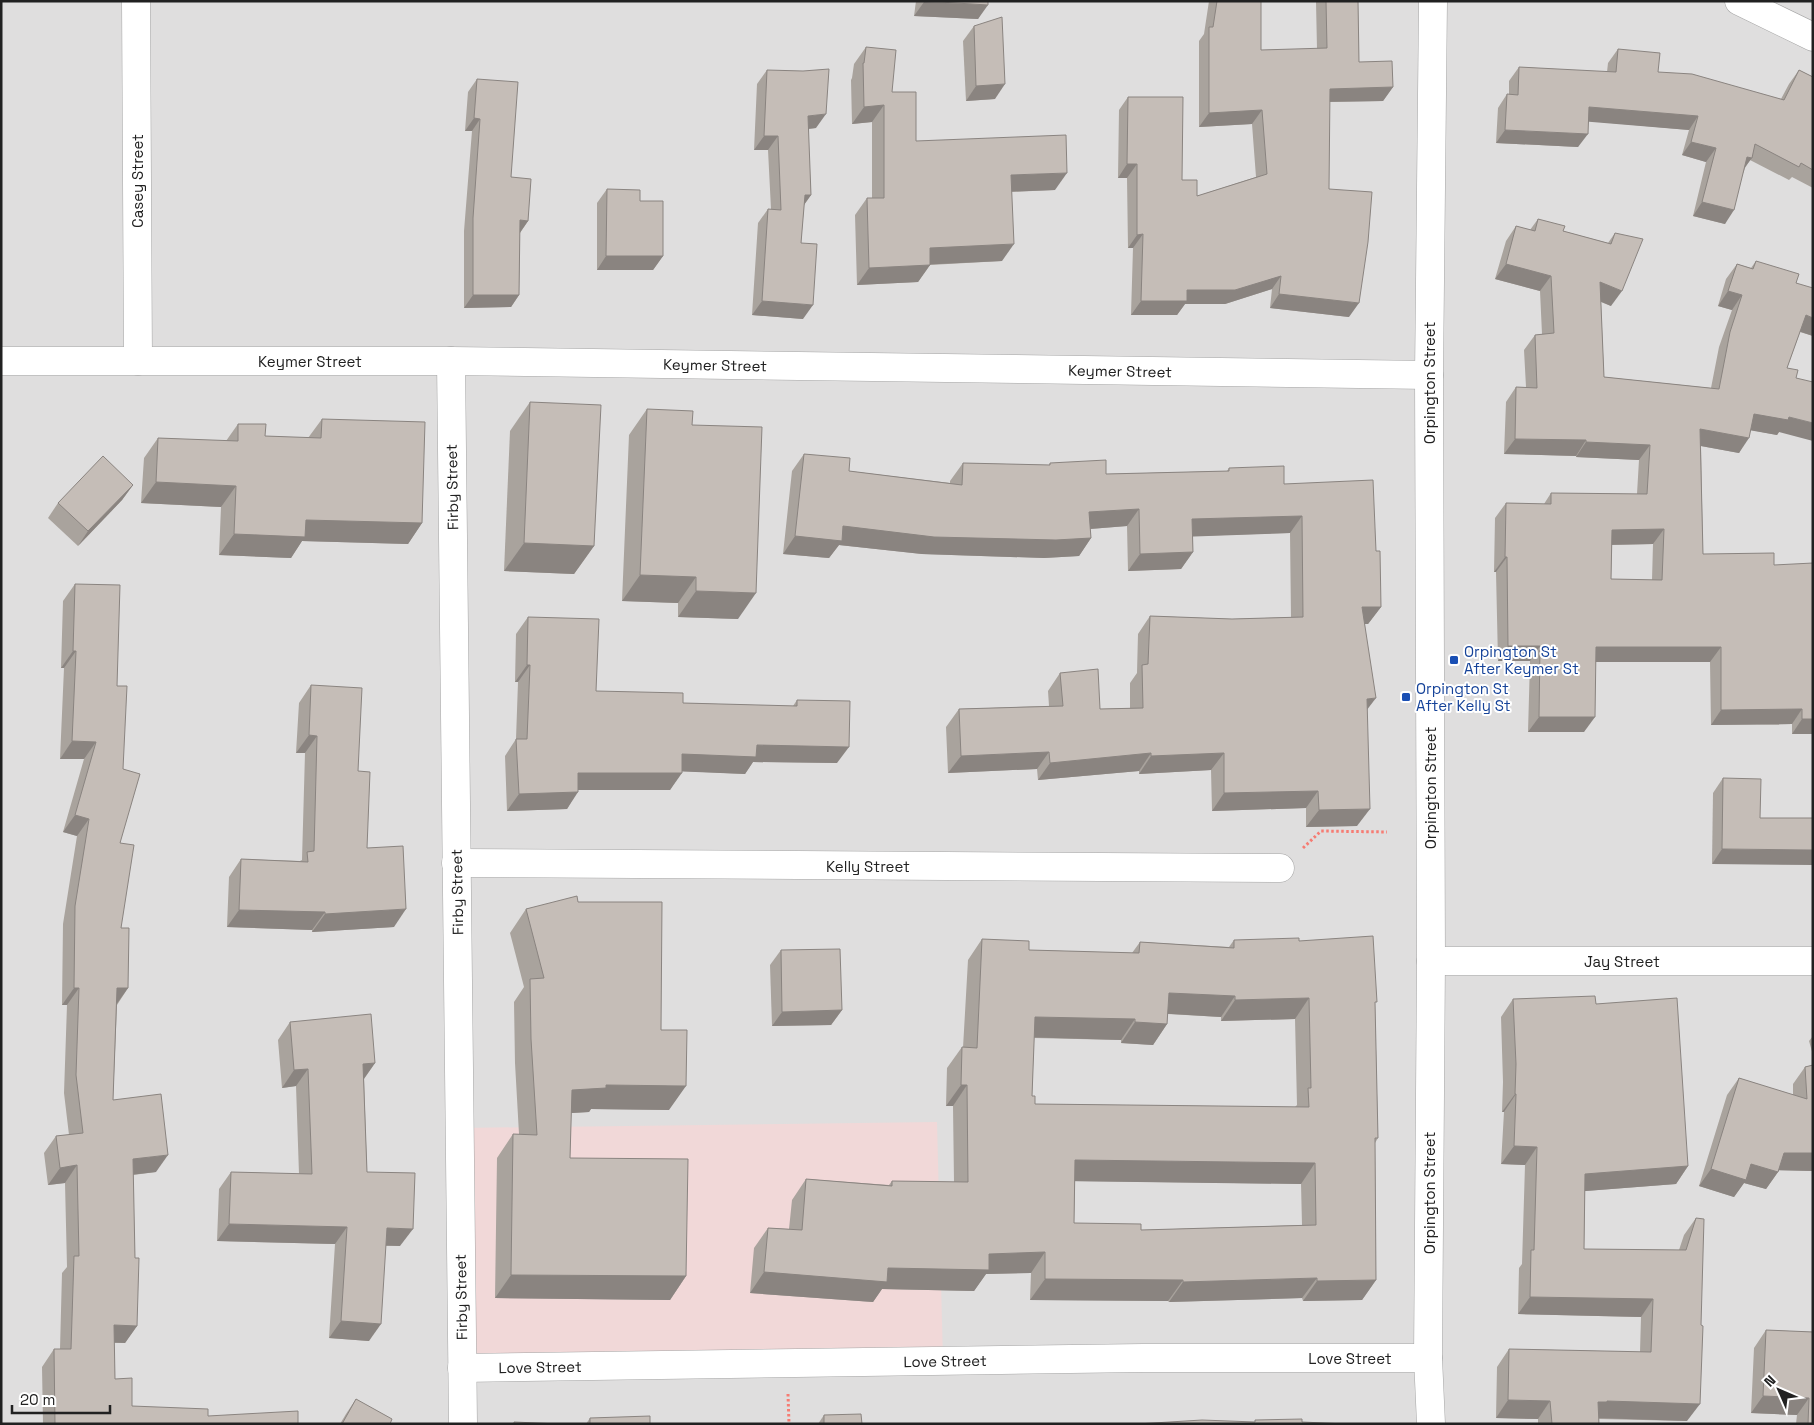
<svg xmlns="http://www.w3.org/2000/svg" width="1814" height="1425" font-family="'Space Grotesk',sans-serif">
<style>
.residential{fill:#dfdede}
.commercial{fill:#f1d8d8}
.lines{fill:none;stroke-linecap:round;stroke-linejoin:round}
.minor-casing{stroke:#a5a5a5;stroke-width:29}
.path{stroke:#f67c73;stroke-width:3;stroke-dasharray:2.5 2.5;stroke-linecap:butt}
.minor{stroke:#fff;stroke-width:28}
.wall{fill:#a9a39d;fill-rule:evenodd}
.shaded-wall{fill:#8a8480}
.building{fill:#c5bdb7;stroke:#8a8480;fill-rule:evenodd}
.transit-dot{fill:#1a4fb4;stroke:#fff;stroke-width:2}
.labels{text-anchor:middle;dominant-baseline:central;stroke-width:4;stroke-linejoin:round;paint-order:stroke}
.street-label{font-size:15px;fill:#212121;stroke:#fff}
.transit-label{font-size:15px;fill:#164399;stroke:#fff;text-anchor:start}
</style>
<rect width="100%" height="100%" fill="#f1ede7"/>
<!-- residential -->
<rect class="residential" x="1" y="1" width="1812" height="1423"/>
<!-- commercial -->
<path class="commercial" d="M 937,1122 L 943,1361 L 462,1368 L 459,1128 Z"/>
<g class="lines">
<!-- minor casing -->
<g class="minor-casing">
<g id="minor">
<path d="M 136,1 L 138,361"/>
<path d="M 1739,1 L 1813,37"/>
<path d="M 1,361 L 451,361 L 1429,375"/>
<path d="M 451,361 L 463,1424"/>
<path d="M 456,863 L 1280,868"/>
<path d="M 1431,961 L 1813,961"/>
<path d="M 462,1368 L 1143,1358 L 1428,1358"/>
<path d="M 1431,1424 L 1428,1358 L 1431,961 L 1429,375 L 1433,1"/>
</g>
</g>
<!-- path -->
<g class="path">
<path d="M 1303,848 L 1321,831 L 1387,832"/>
<path d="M 788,1394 L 789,1424"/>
</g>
<!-- minor -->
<use href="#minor" class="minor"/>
</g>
<!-- wall -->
<g class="wall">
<path d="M 916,1 L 988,1 L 978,19 L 914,16 Z"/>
<path d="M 1209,1 L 1261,1 L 1261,50 L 1317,49 L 1316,2 L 1309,1 L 1358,1 L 1359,62 L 1393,87 L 1383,101 L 1329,102 L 1329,189 L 1349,317 L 1270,308 L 1272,289 L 1225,304 L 1185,304 L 1177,315 L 1131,315 L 1133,248 L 1128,248 L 1127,178 L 1118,178 L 1119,110 L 1128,97 L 1182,180 L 1197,196 L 1256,177 L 1252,124 L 1199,127 L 1199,41 L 1204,34 Z"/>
<path d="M 974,26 L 995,99 L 966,101 L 963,41 Z"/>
<path d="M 866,47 L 892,92 L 916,141 L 1055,190 L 1012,192 L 1002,261 L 930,265 L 918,282 L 857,285 L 855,215 L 867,198 L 872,198 L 872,122 L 852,124 L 851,80 L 852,78 L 854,64 Z"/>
<path d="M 1618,49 L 1658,72 L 1781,99 L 1789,84 L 1799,70 L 1813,77 L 1813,188 L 1792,177 L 1789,180 L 1750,160 L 1745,168 L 1725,224 L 1693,216 L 1706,162 L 1682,155 L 1689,130 L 1589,121 L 1578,147 L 1496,143 L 1498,108 L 1507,94 L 1509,95 L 1509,81 L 1519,67 L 1607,72 L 1608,63 Z"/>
<path d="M 767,70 L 816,128 L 808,129 L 811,195 L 804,205 L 801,243 L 803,319 L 752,315 L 758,223 L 768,209 L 771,209 L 768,150 L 754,150 L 757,84 Z"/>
<path d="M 477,79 L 511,177 L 528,221 L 520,233 L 519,295 L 511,307 L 464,308 L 464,231 L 472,131 L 465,131 L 468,92 Z"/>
<path d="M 607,189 L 640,201 L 663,256 L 653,270 L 597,270 L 597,203 Z"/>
<path d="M 1538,219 L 1563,231 L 1608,243 L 1615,233 L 1611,306 L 1601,302 L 1604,377 L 1711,388 L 1719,347 L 1732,310 L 1718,306 L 1726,279 L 1737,264 L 1751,268 L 1756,261 L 1796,283 L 1813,336 L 1800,332 L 1787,368 L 1779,432 L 1777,435 L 1751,430 L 1739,453 L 1701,446 L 1703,554 L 1774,565 L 1813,734 L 1792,734 L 1792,724 L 1711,725 L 1710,662 L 1596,662 L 1584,732 L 1528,732 L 1530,661 L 1498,661 L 1496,572 L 1494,572 L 1495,518 L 1506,503 L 1544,504 L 1551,493 L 1637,494 L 1639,460 L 1576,457 L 1576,456 L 1504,454 L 1506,402 L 1516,387 L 1526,387 L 1524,350 L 1535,335 L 1542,334 L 1540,291 L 1495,279 L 1506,241 L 1516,226 L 1530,230 ZM 1653,544 L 1652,580 L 1611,579 L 1612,545 Z"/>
<path d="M 530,402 L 594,546 L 574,574 L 504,571 L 510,431 Z"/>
<path d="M 647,409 L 692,425 L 738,619 L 678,617 L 678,603 L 622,601 L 629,435 Z"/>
<path d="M 322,419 L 422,523 L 408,544 L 302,541 L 291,558 L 219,555 L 221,507 L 141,503 L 144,458 L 158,438 L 226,441 L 238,424 L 265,436 L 308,438 Z"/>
<path d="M 804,454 L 849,471 L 950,483 L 950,481 L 963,463 L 1049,465 L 1050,463 L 1106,474 L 1227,471 L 1229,468 L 1284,484 L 1376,551 L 1381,607 L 1368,624 L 1365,624 L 1367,710 L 1357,826 L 1306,827 L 1306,808 L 1212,811 L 1211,770 L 1139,774 L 1139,771 L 1038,780 L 1037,769 L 948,773 L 946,727 L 959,709 L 1049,706 L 1048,691 L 1060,673 L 1100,709 L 1130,708 L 1130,683 L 1137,673 L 1138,634 L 1150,616 L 1232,619 L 1291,617 L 1290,533 L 1193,536 L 1193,552 L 1181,569 L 1128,571 L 1127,526 L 1090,529 L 1091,538 L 1079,556 L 1044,558 L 922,554 L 839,545 L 829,558 L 783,554 L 792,471 Z"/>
<path d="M 133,485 L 122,500 L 78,546 L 48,518 L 58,503 Z"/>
<path d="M 75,584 L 117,686 L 120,843 L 121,928 L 128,988 L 117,1005 L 113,1100 L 156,1172 L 133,1175 L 135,1258 L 137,1326 L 125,1343 L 114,1343 L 115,1379 L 132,1406 L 208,1416 L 298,1424 L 43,1424 L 42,1367 L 54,1349 L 60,1349 L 62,1273 L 67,1267 L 65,1183 L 48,1185 L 44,1153 L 56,1136 L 69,1135 L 64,1093 L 67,1005 L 62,1005 L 63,924 L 77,836 L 63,832 L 84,759 L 60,759 L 64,668 L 61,668 L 63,601 Z"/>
<path d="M 528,617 L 596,691 L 683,703 L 793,706 L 797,700 L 837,763 L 753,762 L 745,774 L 682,771 L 670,790 L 578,790 L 567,809 L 507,811 L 505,756 L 516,739 L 518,682 L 515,682 L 516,634 Z"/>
<path d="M 311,685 L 358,771 L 367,848 L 394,927 L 312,932 L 312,930 L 227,927 L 229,877 L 241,859 L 300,861 L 302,860 L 305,753 L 296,753 L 299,703 Z"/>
<path d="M 1723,778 L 1760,818 L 1712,864 L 1713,793 Z"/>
<path d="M 578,902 L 661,1030 L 669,1110 L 591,1109 L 589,1112 L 571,1113 L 570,1158 L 686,1276 L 670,1300 L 495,1298 L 497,1158 L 513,1134 L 519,1134 L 515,1063 L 514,1002 L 524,987 L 510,933 L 526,909 Z"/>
<path d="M 982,939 L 1029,950 L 1132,953 L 1140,942 L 1229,947 L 1234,940 L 1299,941 L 1375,1004 L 1378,1138 L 1375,1143 L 1376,1280 L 1362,1300 L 1303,1301 L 1302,1298 L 1169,1302 L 1168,1301 L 1030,1300 L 1031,1273 L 986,1274 L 974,1291 L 882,1289 L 873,1302 L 750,1293 L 754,1248 L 768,1228 L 789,1229 L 792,1200 L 806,1179 L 889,1185 L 892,1181 L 954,1182 L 953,1106 L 946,1106 L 947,1068 L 962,1047 L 963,1048 L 968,960 ZM 1168,1014 L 1221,1017 L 1221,1021 L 1295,1019 L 1297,1105 L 1295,1107 L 1035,1104 L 1032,1096 L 1034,1038 L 1121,1040 L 1121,1043 L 1153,1045 L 1167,1024 ZM 1075,1181 L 1301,1184 L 1302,1225 L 1141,1230 L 1074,1223 Z"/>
<path d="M 781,950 L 842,1010 L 831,1025 L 772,1026 L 770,965 Z"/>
<path d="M 1513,999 L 1596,1004 L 1688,1166 L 1676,1184 L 1585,1191 L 1584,1249 L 1679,1250 L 1684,1235 L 1696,1218 L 1687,1421 L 1599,1419 L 1599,1424 L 1538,1424 L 1538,1419 L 1496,1418 L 1497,1367 L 1509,1349 L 1640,1352 L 1641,1317 L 1518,1314 L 1519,1268 L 1522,1264 L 1525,1165 L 1501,1164 L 1504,1112 L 1502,1112 L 1503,1082 L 1501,1017 Z"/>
<path d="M 290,1022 L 375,1063 L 364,1079 L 367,1172 L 400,1246 L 386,1246 L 369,1341 L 329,1338 L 335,1244 L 217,1241 L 219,1189 L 231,1172 L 299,1174 L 296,1086 L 282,1088 L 278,1040 Z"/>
<path d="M 1813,1036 L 1813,1055 L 1809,1041 Z"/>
<path d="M 1813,1065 L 1813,1171 L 1778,1170 L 1778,1172 L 1766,1189 L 1744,1183 L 1734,1197 L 1699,1186 L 1727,1095 L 1739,1078 L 1793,1095 L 1793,1084 L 1805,1067 Z"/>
<path d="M 1766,1330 L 1813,1332 L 1813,1424 L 1796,1424 L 1797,1415 L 1751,1413 L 1754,1348 Z"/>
<path d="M 356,1399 L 390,1424 L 340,1424 L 346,1414 Z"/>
<path d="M 824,1415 L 862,1424 L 818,1424 Z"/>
<path d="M 590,1418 L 650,1424 L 586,1424 Z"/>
</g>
<!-- shaded-wall -->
<g class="shaded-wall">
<path d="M 924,2 L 988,5 L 978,19 L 914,16 Z"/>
<path d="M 1005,84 L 995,99 L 966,101 L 976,86 Z"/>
<path d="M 1393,87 L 1383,101 L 1320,102 L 1330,89 Z"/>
<path d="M 884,105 L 872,122 L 852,124 L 864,107 Z"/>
<path d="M 1589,107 L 1698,116 L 1689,130 L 1580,121 Z"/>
<path d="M 1262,110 L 1252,124 L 1199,127 L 1209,113 Z"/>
<path d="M 826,114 L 816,128 L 798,130 L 808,116 Z"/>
<path d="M 474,118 L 480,119 L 472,131 L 465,131 Z"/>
<path d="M 1505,130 L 1588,134 L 1578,147 L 1496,143 Z"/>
<path d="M 764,136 L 778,136 L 768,150 L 754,150 Z"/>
<path d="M 1691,142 L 1716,148 L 1706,162 L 1682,155 Z"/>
<path d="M 1747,157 L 1752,158 L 1742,171 Z"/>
<path d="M 1127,164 L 1137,164 L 1127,178 L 1118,178 Z"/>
<path d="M 1067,173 L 1055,190 L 999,192 L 1011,175 Z"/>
<path d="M 805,195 L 811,195 L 801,209 Z"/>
<path d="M 1702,202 L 1734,210 L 1725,224 L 1693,216 Z"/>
<path d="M 520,220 L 528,221 L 519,234 Z"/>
<path d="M 1143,234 L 1133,248 L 1128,248 L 1137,235 Z"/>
<path d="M 1014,244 L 1002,261 L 918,265 L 930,248 Z"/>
<path d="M 606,256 L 663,256 L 653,270 L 597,270 Z"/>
<path d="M 1506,264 L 1551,276 L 1540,291 L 1495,279 Z"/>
<path d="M 930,265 L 918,282 L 857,285 L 869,268 Z"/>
<path d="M 1281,276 L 1272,289 L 1225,304 L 1185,304 L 1177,315 L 1131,315 L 1141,301 L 1187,290 Z"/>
<path d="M 1600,282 L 1622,291 L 1611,306 L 1590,297 Z"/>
<path d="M 1728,291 L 1742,295 L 1732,310 L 1718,306 Z"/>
<path d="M 1279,294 L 1359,303 L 1349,317 L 1270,308 Z"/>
<path d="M 473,295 L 519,295 L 511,307 L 464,308 Z"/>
<path d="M 762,301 L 813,305 L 803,319 L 752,315 Z"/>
<path d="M 1806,315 L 1813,318 L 1813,336 L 1795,330 Z"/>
<path d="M 1754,414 L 1789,417 L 1813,423 L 1813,441 L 1779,432 L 1777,435 L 1743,429 Z"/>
<path d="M 1700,429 L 1749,438 L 1739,453 L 1690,444 Z"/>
<path d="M 1515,439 L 1586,440 L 1576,456 L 1504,454 Z"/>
<path d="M 1586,442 L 1650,445 L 1639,460 L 1576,457 Z"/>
<path d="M 156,482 L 236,486 L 221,507 L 141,503 Z"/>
<path d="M 133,485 L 122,500 L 78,546 L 88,531 Z"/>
<path d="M 1139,509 L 1127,526 L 1077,530 L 1089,512 Z"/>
<path d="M 1302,516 L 1290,533 L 1180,537 L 1192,519 Z"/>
<path d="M 306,520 L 422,523 L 408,544 L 302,541 L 291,558 L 219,555 L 234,534 Z"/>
<path d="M 843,526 L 1091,538 L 1079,556 L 1044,558 L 922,554 L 839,545 L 829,558 L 783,554 L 795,536 Z"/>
<path d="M 1664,529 L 1653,544 L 1602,545 L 1612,530 Z"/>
<path d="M 524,543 L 594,546 L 574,574 L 504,571 Z"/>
<path d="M 1193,552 L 1181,569 L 1128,571 L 1140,554 Z"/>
<path d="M 1505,557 L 1507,557 L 1496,572 L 1494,572 Z"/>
<path d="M 640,575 L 696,577 L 678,603 L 622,601 Z"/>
<path d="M 696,591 L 756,593 L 738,619 L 678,617 Z"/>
<path d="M 1362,607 L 1381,607 L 1368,624 L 1350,624 Z"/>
<path d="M 1508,646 L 1540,646 L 1530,661 L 1498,661 Z"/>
<path d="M 1596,647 L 1721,647 L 1710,662 L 1585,662 Z"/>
<path d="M 73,651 L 76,651 L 64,668 L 61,668 Z"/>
<path d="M 527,665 L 530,665 L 518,682 L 515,682 Z"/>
<path d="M 1376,698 L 1363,715 L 1367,699 Z"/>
<path d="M 1802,709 L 1792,724 L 1711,725 L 1721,710 Z"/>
<path d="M 1539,717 L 1595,717 L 1584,732 L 1528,732 Z"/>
<path d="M 1802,719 L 1813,719 L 1813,734 L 1792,734 Z"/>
<path d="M 309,735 L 317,736 L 305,753 L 296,753 Z"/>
<path d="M 72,741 L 96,742 L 84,759 L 60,759 Z"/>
<path d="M 757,745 L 849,747 L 837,763 L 753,762 L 745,774 L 671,771 L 682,754 Z"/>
<path d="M 1049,752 L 1037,769 L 948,773 L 961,756 Z"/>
<path d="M 1151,753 L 1139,771 L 1038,780 L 1050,763 Z"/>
<path d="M 1224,753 L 1211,770 L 1139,774 L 1151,756 Z"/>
<path d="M 578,773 L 682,773 L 670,790 L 566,790 Z"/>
<path d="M 1318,791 L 1306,808 L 1212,811 L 1224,793 Z"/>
<path d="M 578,792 L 567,809 L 507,811 L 519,794 Z"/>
<path d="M 1370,809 L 1357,826 L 1306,827 L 1319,810 Z"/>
<path d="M 75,815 L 89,819 L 77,836 L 63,832 Z"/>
<path d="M 1722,849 L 1813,850 L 1813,865 L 1712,864 Z"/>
<path d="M 406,909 L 394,927 L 312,932 L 325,914 Z"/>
<path d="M 239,910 L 325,912 L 312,930 L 227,927 Z"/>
<path d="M 74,988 L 79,988 L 67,1005 L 62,1005 Z"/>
<path d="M 117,988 L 128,988 L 116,1005 Z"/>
<path d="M 1169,993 L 1235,996 L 1221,1017 L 1155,1013 Z"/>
<path d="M 1309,998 L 1295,1019 L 1221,1021 L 1235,1000 Z"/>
<path d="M 842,1010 L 831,1025 L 772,1026 L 782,1012 Z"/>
<path d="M 1035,1017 L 1135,1019 L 1121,1040 L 1020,1037 Z"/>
<path d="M 1135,1022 L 1167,1024 L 1153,1045 L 1121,1043 Z"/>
<path d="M 375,1063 L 363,1080 L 363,1064 Z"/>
<path d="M 308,1069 L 296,1086 L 282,1088 L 294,1070 Z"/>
<path d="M 606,1085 L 686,1086 L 669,1110 L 591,1109 L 589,1112 L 555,1114 L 572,1090 Z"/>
<path d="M 961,1085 L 967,1085 L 953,1106 L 946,1106 Z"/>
<path d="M 1515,1094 L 1516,1094 L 1504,1112 L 1502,1112 Z"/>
<path d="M 1514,1146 L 1537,1147 L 1525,1165 L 1501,1164 Z"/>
<path d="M 1784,1153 L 1813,1153 L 1813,1171 L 1772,1170 Z"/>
<path d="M 168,1155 L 156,1172 L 121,1176 L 133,1159 Z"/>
<path d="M 1075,1160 L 1315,1163 L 1301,1184 L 1061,1181 Z"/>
<path d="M 1751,1164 L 1778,1172 L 1766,1189 L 1744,1183 L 1734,1197 L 1699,1186 L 1711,1169 Z"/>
<path d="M 77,1165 L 65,1183 L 48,1185 L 60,1168 Z"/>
<path d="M 1688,1166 L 1676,1184 L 1573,1192 L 1585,1174 Z"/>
<path d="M 229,1224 L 347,1227 L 335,1244 L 217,1241 Z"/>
<path d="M 387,1228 L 413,1229 L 400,1246 L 375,1245 Z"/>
<path d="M 1045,1252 L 1031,1273 L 986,1274 L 974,1291 L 882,1289 L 873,1302 L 750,1293 L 764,1272 L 888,1268 L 989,1254 Z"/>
<path d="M 511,1275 L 686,1276 L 670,1300 L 495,1298 Z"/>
<path d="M 1317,1278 L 1302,1298 L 1169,1302 L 1183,1282 Z"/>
<path d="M 1045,1279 L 1183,1280 L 1168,1301 L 1030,1300 Z"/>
<path d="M 1376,1280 L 1362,1300 L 1303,1301 L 1317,1281 Z"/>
<path d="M 1530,1297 L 1653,1299 L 1641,1317 L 1518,1314 Z"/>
<path d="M 341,1321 L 381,1324 L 369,1341 L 329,1338 Z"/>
<path d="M 114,1325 L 137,1326 L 125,1343 L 102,1342 Z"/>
<path d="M 1763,1396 L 1809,1398 L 1797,1415 L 1751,1413 Z"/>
<path d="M 1508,1400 L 1550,1401 L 1538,1419 L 1496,1418 Z"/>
<path d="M 1607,1401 L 1700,1404 L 1687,1421 L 1596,1418 L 1598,1402 Z"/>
</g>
<!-- building -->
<g class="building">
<path d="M 924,1 L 988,1 L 988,5 Z"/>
<path d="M 1217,1 L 1261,1 L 1261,50 L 1327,48 L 1326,1 L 1358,1 L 1359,62 L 1392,61 L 1393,87 L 1330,89 L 1329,189 L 1372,192 L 1368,242 L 1359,303 L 1279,294 L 1281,276 L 1235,290 L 1187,290 L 1187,301 L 1141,301 L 1143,234 L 1137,235 L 1137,164 L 1127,164 L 1128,97 L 1183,97 L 1182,180 L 1197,180 L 1197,196 L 1267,174 L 1262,110 L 1209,113 L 1209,27 L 1213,27 Z"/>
<path d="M 1002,17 L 1005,84 L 976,86 L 974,26 Z"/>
<path d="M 866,47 L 896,50 L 892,92 L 916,92 L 916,141 L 1066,135 L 1067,173 L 1011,175 L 1014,244 L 930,248 L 930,265 L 869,268 L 867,198 L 884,198 L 884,105 L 864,107 L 863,63 L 864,63 Z"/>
<path d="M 1618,49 L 1660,53 L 1658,72 L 1692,74 L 1784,100 L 1799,70 L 1813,77 L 1813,170 L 1801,163 L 1799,167 L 1755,144 L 1752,158 L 1747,157 L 1734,210 L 1702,202 L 1716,148 L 1691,142 L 1698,116 L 1589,107 L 1588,134 L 1505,130 L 1507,94 L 1518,95 L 1519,67 L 1616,72 Z"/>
<path d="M 829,69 L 826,114 L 808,116 L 811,195 L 805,195 L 801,243 L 817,244 L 813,305 L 762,301 L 768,209 L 781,210 L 778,136 L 764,136 L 767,70 L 803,71 Z"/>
<path d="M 477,79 L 518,82 L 511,177 L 531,179 L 528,221 L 520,220 L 519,295 L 473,295 L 473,218 L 480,119 L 474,118 Z"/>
<path d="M 607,189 L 640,190 L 640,201 L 663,201 L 663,256 L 606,256 Z"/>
<path d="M 1538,219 L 1565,226 L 1563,231 L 1611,244 L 1615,233 L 1643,239 L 1622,291 L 1600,282 L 1604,377 L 1719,389 L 1730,332 L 1742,295 L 1728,291 L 1737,264 L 1753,269 L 1756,261 L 1799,274 L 1796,283 L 1813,288 L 1813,318 L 1806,315 L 1787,368 L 1798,370 L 1796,378 L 1813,382 L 1813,423 L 1789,417 L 1788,420 L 1754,414 L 1749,438 L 1700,429 L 1703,554 L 1774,553 L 1774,565 L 1813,563 L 1813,719 L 1802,719 L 1802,709 L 1721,710 L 1721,647 L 1596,647 L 1595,717 L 1539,717 L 1540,646 L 1508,646 L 1507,557 L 1505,557 L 1506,503 L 1551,504 L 1551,493 L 1647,494 L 1650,445 L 1586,442 L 1586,440 L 1515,439 L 1516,387 L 1537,388 L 1535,335 L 1554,333 L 1551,276 L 1506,264 L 1516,226 L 1535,231 ZM 1664,529 L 1662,580 L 1611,579 L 1612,530 Z"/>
<path d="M 530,402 L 601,405 L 594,546 L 524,543 Z"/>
<path d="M 647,409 L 693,411 L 692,425 L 762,427 L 756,593 L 696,591 L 696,577 L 640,575 Z"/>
<path d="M 322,419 L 425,422 L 422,523 L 306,520 L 305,537 L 234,534 L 236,486 L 156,482 L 158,438 L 238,441 L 238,424 L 266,424 L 265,436 L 321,438 Z"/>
<path d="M 804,454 L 850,458 L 849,471 L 962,485 L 963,463 L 1050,465 L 1050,463 L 1106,460 L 1106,474 L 1229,471 L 1229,468 L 1284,466 L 1284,484 L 1373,480 L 1376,551 L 1380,551 L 1381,607 L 1362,607 L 1376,698 L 1367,699 L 1370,809 L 1319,810 L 1318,791 L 1224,793 L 1224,753 L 1151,756 L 1151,753 L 1050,763 L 1049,752 L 961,756 L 959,709 L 1063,706 L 1060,673 L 1098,669 L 1100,709 L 1143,708 L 1142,665 L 1148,664 L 1150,616 L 1232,619 L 1303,617 L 1302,516 L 1192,519 L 1193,552 L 1140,554 L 1139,509 L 1089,512 L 1091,538 L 1056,540 L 934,537 L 843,526 L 842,541 L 795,536 Z"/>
<path d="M 103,456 L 133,485 L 88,531 L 58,503 Z"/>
<path d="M 75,584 L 120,585 L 117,686 L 127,686 L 123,769 L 140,774 L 120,843 L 134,845 L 121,928 L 129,928 L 128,988 L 117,988 L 113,1100 L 161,1094 L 168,1155 L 133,1159 L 135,1258 L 139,1258 L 137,1326 L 114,1325 L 115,1379 L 132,1378 L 132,1406 L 208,1409 L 208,1416 L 298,1411 L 298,1424 L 55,1424 L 54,1349 L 71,1349 L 74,1256 L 79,1256 L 77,1165 L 60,1168 L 56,1136 L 83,1133 L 76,1075 L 79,988 L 74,988 L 75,906 L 89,819 L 75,815 L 96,742 L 72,741 L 76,651 L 73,651 Z"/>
<path d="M 528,617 L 599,619 L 596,691 L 683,693 L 683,703 L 797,706 L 797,700 L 850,701 L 849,747 L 757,745 L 756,757 L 682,754 L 682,773 L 578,773 L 578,792 L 519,794 L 516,739 L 527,739 L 530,665 L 527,665 Z"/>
<path d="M 311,685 L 362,688 L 358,771 L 370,772 L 367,848 L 403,846 L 406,909 L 325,914 L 325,912 L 239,910 L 241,859 L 308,862 L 307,852 L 314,851 L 317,736 L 309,735 Z"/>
<path d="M 1723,778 L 1761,779 L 1760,818 L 1813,818 L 1813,850 L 1722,849 Z"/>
<path d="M 577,896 L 578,902 L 662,902 L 661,1030 L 687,1030 L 686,1086 L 606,1085 L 606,1088 L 572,1090 L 570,1158 L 688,1159 L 686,1276 L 511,1275 L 513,1134 L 537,1135 L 531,1039 L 530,979 L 544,978 L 526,909 Z"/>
<path d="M 1373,936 L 1377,1002 L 1375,1002 L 1378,1138 L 1375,1138 L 1376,1280 L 1317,1281 L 1317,1278 L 1183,1282 L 1183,1280 L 1045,1279 L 1045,1252 L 989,1254 L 989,1270 L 888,1268 L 887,1282 L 764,1272 L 768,1228 L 802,1230 L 806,1179 L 892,1186 L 892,1181 L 968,1182 L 967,1085 L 961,1085 L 962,1047 L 977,1048 L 982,939 L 1029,941 L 1029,950 L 1139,953 L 1140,942 L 1234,948 L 1234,940 L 1299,938 L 1299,941 ZM 1169,993 L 1235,996 L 1235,1000 L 1309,998 L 1311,1088 L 1308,1088 L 1309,1107 L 1035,1104 L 1035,1096 L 1032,1096 L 1035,1017 L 1135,1019 L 1135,1022 L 1167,1024 ZM 1075,1160 L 1315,1163 L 1316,1225 L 1141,1230 L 1141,1224 L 1074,1223 Z"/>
<path d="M 840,949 L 842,1010 L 782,1012 L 781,950 Z"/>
<path d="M 1595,996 L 1596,1004 L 1677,998 L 1688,1166 L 1585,1174 L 1584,1249 L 1686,1250 L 1696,1218 L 1704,1219 L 1701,1325 L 1703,1326 L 1700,1404 L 1607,1401 L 1607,1402 L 1598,1402 L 1599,1424 L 1552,1424 L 1550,1401 L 1508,1400 L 1509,1349 L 1651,1352 L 1653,1299 L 1530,1297 L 1531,1250 L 1534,1250 L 1537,1147 L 1514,1146 L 1516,1094 L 1515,1094 L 1516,1064 L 1513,999 Z"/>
<path d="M 371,1014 L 375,1063 L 363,1064 L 367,1172 L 415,1173 L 413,1229 L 387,1228 L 381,1324 L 341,1321 L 347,1227 L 229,1224 L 231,1172 L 312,1174 L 308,1069 L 294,1070 L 290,1022 Z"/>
<path d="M 1813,1065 L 1813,1153 L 1784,1153 L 1778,1172 L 1751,1164 L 1746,1180 L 1711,1169 L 1739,1078 L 1807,1099 L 1805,1067 Z"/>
<path d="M 1766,1330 L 1813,1332 L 1813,1424 L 1808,1424 L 1809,1398 L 1763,1396 Z"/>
<path d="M 356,1399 L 392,1419 L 390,1424 L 342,1424 Z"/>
<path d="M 861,1414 L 862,1424 L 824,1424 L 824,1415 Z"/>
<path d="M 650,1416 L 650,1424 L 590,1424 L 590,1418 Z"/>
<path d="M 1302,1419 L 1302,1422 L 1346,1424 L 1137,1424 L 1202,1420 L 1255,1422 L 1255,1420 Z"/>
<path d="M 514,1422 L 559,1424 L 514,1424 Z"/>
</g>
<!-- markers -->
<g class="transit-dot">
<rect x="1449" y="655" width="10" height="10" rx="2.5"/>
<rect x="1401" y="692" width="10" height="10" rx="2.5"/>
</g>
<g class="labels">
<!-- street labels -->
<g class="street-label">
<text transform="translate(137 181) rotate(-90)">Casey Street</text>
<text x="310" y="361">Keymer Street</text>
<text transform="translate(715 365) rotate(1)">Keymer Street</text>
<text transform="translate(1120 371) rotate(1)">Keymer Street</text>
<text transform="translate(1429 383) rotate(-90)">Orpington Street</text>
<text transform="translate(452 487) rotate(-91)">Firby Street</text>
<text transform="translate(1430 788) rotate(-90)">Orpington Street</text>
<text x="868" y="866">Kelly Street</text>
<text transform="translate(457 892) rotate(-91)">Firby Street</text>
<text x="1622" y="961">Jay Street</text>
<text transform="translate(1429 1193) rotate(-90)">Orpington Street</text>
<text transform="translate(461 1297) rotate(-91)">Firby Street</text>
<text x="1350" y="1358">Love Street</text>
<text transform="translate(945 1361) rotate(-1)">Love Street</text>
<text transform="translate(540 1367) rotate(-1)">Love Street</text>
</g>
<!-- transit labels -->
<g class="transit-label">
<text x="1464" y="651">Orpington St<tspan x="1464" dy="17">After Keymer St</tspan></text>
<text x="1416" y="688">Orpington St<tspan x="1416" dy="17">After Kelly St</tspan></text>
</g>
</g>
<!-- border -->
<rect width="1814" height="1425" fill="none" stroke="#212121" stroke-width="5"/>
<!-- north arrow -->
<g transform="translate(1779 1390) rotate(315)" stroke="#ffffff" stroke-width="4" paint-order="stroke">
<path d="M0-4L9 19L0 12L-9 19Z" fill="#212121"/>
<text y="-8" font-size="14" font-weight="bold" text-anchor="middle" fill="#212121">N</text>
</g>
<!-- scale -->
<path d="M12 1405v8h98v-8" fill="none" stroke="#212121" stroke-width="2.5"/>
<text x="20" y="1405" font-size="15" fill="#212121" stroke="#ffffff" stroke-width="4" paint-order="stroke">20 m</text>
</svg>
